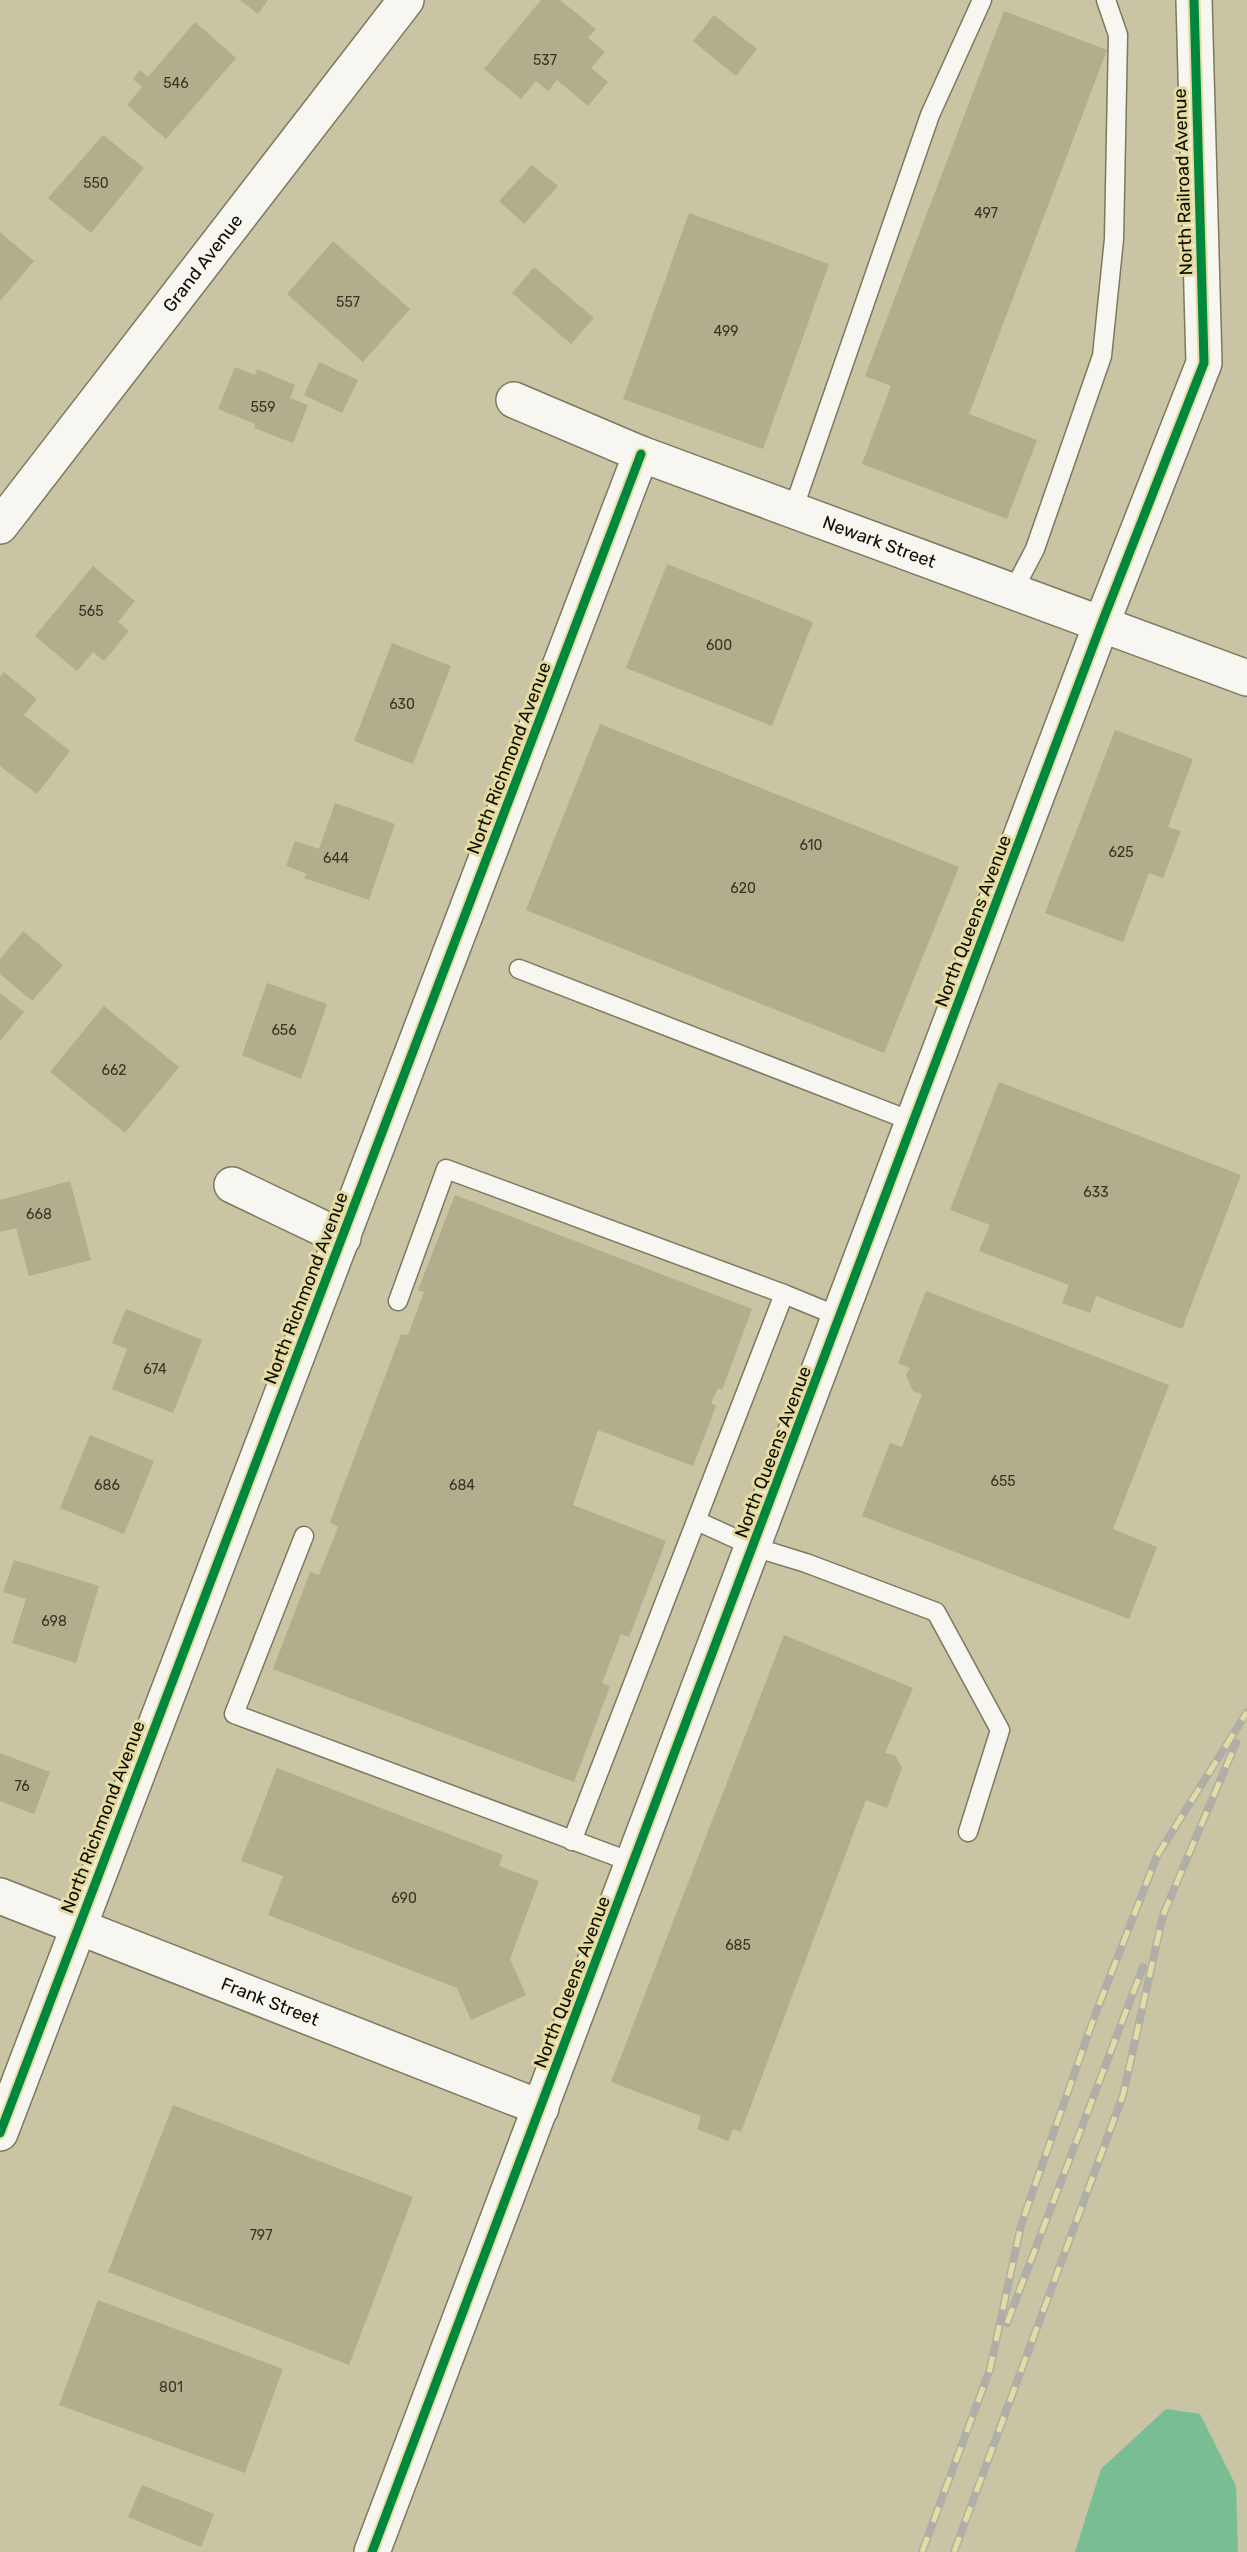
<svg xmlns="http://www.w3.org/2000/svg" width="1247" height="2552" font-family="Rubik,sans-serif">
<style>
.water{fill:#78bd93}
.building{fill:#b1ad8d}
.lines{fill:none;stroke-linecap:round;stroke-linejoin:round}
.lane-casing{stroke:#7c795f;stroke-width:21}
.street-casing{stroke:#7c795f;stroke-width:38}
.lane{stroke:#f7f6f1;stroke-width:18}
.street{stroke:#f7f6f1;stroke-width:35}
.rail-casing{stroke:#b0afa7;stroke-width:8}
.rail{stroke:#e4dca2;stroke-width:5;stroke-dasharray:16;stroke-linecap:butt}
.cycleway-casing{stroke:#e4dca2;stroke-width:13}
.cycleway{stroke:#00873e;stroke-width:9}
.labels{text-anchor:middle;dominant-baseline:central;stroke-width:6;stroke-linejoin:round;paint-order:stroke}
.number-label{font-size:14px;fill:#383423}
.street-label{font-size:18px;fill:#0f0c00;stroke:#e4dca2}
</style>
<rect width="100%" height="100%" fill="#c8c4a4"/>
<!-- water -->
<path class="water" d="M 1166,2409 L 1200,2414 L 1236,2486 L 1238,2552 L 1075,2552 L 1101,2469 Z"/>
<!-- building -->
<g class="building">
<path d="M 240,0 L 268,0 L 258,14 Z"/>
<path d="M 541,0 L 560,0 L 596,29 L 588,38 L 605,52 L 591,68 L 608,82 L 588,106 L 557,80 L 548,91 L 536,81 L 521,99 L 484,69 Z"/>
<path d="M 1004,11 L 1107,50 L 969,414 L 1037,440 L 1007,519 L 862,464 L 891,386 L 865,376 Z"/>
<path d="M 714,15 L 757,49 L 736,76 L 693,41 Z"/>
<path d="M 195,22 L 236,58 L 166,139 L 127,105 L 142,87 L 133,79 L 140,70 L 148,77 Z"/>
<path d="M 103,135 L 144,168 L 91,233 L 48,198 Z"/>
<path d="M 532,165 L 558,186 L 524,224 L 499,201 Z"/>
<path d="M 689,213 L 829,264 L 763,449 L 623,399 Z"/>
<path d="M 0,232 L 34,261 L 0,301 Z"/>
<path d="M 333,241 L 410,309 L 363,362 L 287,294 Z"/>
<path d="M 534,267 L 594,318 L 571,344 L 512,293 Z"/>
<path d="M 319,362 L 358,380 L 342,413 L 304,395 Z"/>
<path d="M 235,367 L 255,375 L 257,369 L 295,385 L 290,398 L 308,405 L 293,443 L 254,428 L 255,424 L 218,409 Z"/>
<path d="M 667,564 L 813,622 L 772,726 L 626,668 Z"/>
<path d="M 93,566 L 135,601 L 118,622 L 129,631 L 104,661 L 93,652 L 77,671 L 35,636 Z"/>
<path d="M 392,643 L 451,666 L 413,764 L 354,741 Z"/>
<path d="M 4,672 L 37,699 L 24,715 L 70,751 L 37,794 L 0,766 L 0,677 Z"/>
<path d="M 600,724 L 959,867 L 884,1053 L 526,910 Z"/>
<path d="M 1115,730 L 1193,759 L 1168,827 L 1181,831 L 1163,878 L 1149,873 L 1123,942 L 1045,913 Z"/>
<path d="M 335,803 L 395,824 L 369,900 L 304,878 L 307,874 L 286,866 L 295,841 L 319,849 Z"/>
<path d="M 23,931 L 63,965 L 32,1001 L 0,974 L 0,959 Z"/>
<path d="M 267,983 L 327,1004 L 301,1079 L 242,1055 Z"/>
<path d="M 0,993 L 24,1012 L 0,1041 Z"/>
<path d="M 104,1006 L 179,1067 L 125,1133 L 50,1072 Z"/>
<path d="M 999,1082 L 1241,1175 L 1182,1329 L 1096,1296 L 1090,1313 L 1062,1303 L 1069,1285 L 979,1251 L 990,1225 L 950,1210 Z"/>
<path d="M 70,1181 L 91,1260 L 29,1276 L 16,1228 L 0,1232 L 0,1200 Z"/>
<path d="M 455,1195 L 752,1309 L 722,1390 L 718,1388 L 711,1403 L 716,1406 L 693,1466 L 598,1430 L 573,1505 L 666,1541 L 629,1637 L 621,1634 L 602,1683 L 610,1686 L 574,1782 L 273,1669 L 310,1572 L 319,1575 L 338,1527 L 330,1522 L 401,1334 L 408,1335 L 424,1292 L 418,1290 Z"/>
<path d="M 926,1291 L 1169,1385 L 1113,1529 L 1157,1547 L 1129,1619 L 862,1516 L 890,1443 L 902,1447 L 922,1394 L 913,1391 L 906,1375 L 910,1368 L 898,1363 Z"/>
<path d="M 126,1309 L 202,1340 L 173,1413 L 112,1389 L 127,1349 L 112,1343 Z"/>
<path d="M 90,1435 L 154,1461 L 124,1534 L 60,1508 Z"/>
<path d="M 14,1560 L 99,1586 L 76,1663 L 12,1643 L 26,1599 L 3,1592 Z"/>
<path d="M 784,1635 L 913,1688 L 885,1753 L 895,1755 L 902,1768 L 887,1808 L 866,1800 L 741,2132 L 733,2129 L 728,2141 L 697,2129 L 701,2116 L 611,2082 Z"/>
<path d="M 0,1753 L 50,1772 L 34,1814 L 0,1801 Z"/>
<path d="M 277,1768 L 503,1855 L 499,1866 L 539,1881 L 510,1959 L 526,1995 L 471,2020 L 457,1988 L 268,1915 L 283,1876 L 241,1861 Z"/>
<path d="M 173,2105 L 413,2197 L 349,2365 L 108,2272 Z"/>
<path d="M 98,2300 L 283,2369 L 245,2473 L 59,2405 Z"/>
<path d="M 142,2485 L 214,2514 L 201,2547 L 128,2517 Z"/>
</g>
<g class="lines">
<!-- lane casing -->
<g class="lane-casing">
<g id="lane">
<path d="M 793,510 L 930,115 L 982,0"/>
<path d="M 1012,593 L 1035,549 L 1102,356 L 1114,239 L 1118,35 L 1106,0"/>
<path d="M 519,969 L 914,1122"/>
<path d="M 398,1301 L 446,1169 L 784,1294 L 840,1317"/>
<path d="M 697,1521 L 754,1547 L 806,1563 L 936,1612 L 1000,1730 L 968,1832"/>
<path d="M 304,1536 L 234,1714 L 634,1863"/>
<path d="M 572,1841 L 784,1294"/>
</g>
</g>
<!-- street casing -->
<g class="street-casing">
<g id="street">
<path id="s1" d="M 514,400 L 641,454 L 1247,678"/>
<path id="s2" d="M 0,526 L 406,0"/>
<path d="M 232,1185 L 343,1238"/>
<path id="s3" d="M 0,1896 L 541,2108"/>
<path d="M 0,2133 L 641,454"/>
<path d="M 372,2552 L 1101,625 L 1204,363 L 1194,0"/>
</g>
</g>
<!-- lane -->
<use href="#lane" class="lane"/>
<!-- street -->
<use href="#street" class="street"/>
<!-- rail casing -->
<g class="rail-casing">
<g id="rail">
<path d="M 1007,2323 L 1143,1967"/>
<path d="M 922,2552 L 990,2369 L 1021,2225 L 1095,2015 L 1157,1856 L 1247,1712"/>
<path d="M 954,2552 L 1123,2095 L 1163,1915 L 1236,1743"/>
</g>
</g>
<!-- rail -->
<use href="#rail" class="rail"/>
<!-- cycleway casing -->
<g class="cycleway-casing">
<g id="cycleway">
<path d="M 0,2133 L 641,454"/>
<path d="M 372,2552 L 1101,625 L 1204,363 L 1194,0"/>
</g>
</g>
<!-- cycleway -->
<use href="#cycleway" class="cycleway"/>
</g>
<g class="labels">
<!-- number labels -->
<g class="number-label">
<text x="545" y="60">537</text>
<text x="176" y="83">546</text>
<text x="96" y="183">550</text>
<text x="986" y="213">497</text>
<text x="348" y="302">557</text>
<text x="726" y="331">499</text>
<text x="263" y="407">559</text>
<text x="91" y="611">565</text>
<text x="719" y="645">600</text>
<text x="402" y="704">630</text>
<text x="811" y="845">610</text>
<text x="1121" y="852">625</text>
<text x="336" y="858">644</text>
<text x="743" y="888">620</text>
<text x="284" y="1030">656</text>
<text x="114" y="1070">662</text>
<text x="1096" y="1192">633</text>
<text x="39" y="1214">668</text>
<text x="155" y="1369">674</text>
<text x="1003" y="1481">655</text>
<text x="107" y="1485">686</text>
<text x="462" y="1485">684</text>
<text x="54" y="1621">698</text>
<text x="22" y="1786">76</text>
<text x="404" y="1898">690</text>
<text x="738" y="1945">685</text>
<text x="261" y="2235">797</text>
<text x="171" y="2387">801</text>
</g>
<!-- street labels -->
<g class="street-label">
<text transform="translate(1183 182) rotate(-92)">North Railroad Avenue</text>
<text stroke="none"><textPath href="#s2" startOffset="332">Grand Avenue</textPath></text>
<text stroke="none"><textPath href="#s1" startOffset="392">Newark Street</textPath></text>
<text transform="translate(509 758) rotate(-69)">North Richmond Avenue</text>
<text transform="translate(973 921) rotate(-69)">North Queens Avenue</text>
<text transform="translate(306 1288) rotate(-69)">North Richmond Avenue</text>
<text transform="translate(773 1452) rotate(-69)">North Queens Avenue</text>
<text transform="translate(103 1817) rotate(-69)">North Richmond Avenue</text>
<text transform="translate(572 1982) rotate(-69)">North Queens Avenue</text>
<text stroke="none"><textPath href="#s3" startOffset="290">Frank Street</textPath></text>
</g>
</g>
</svg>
